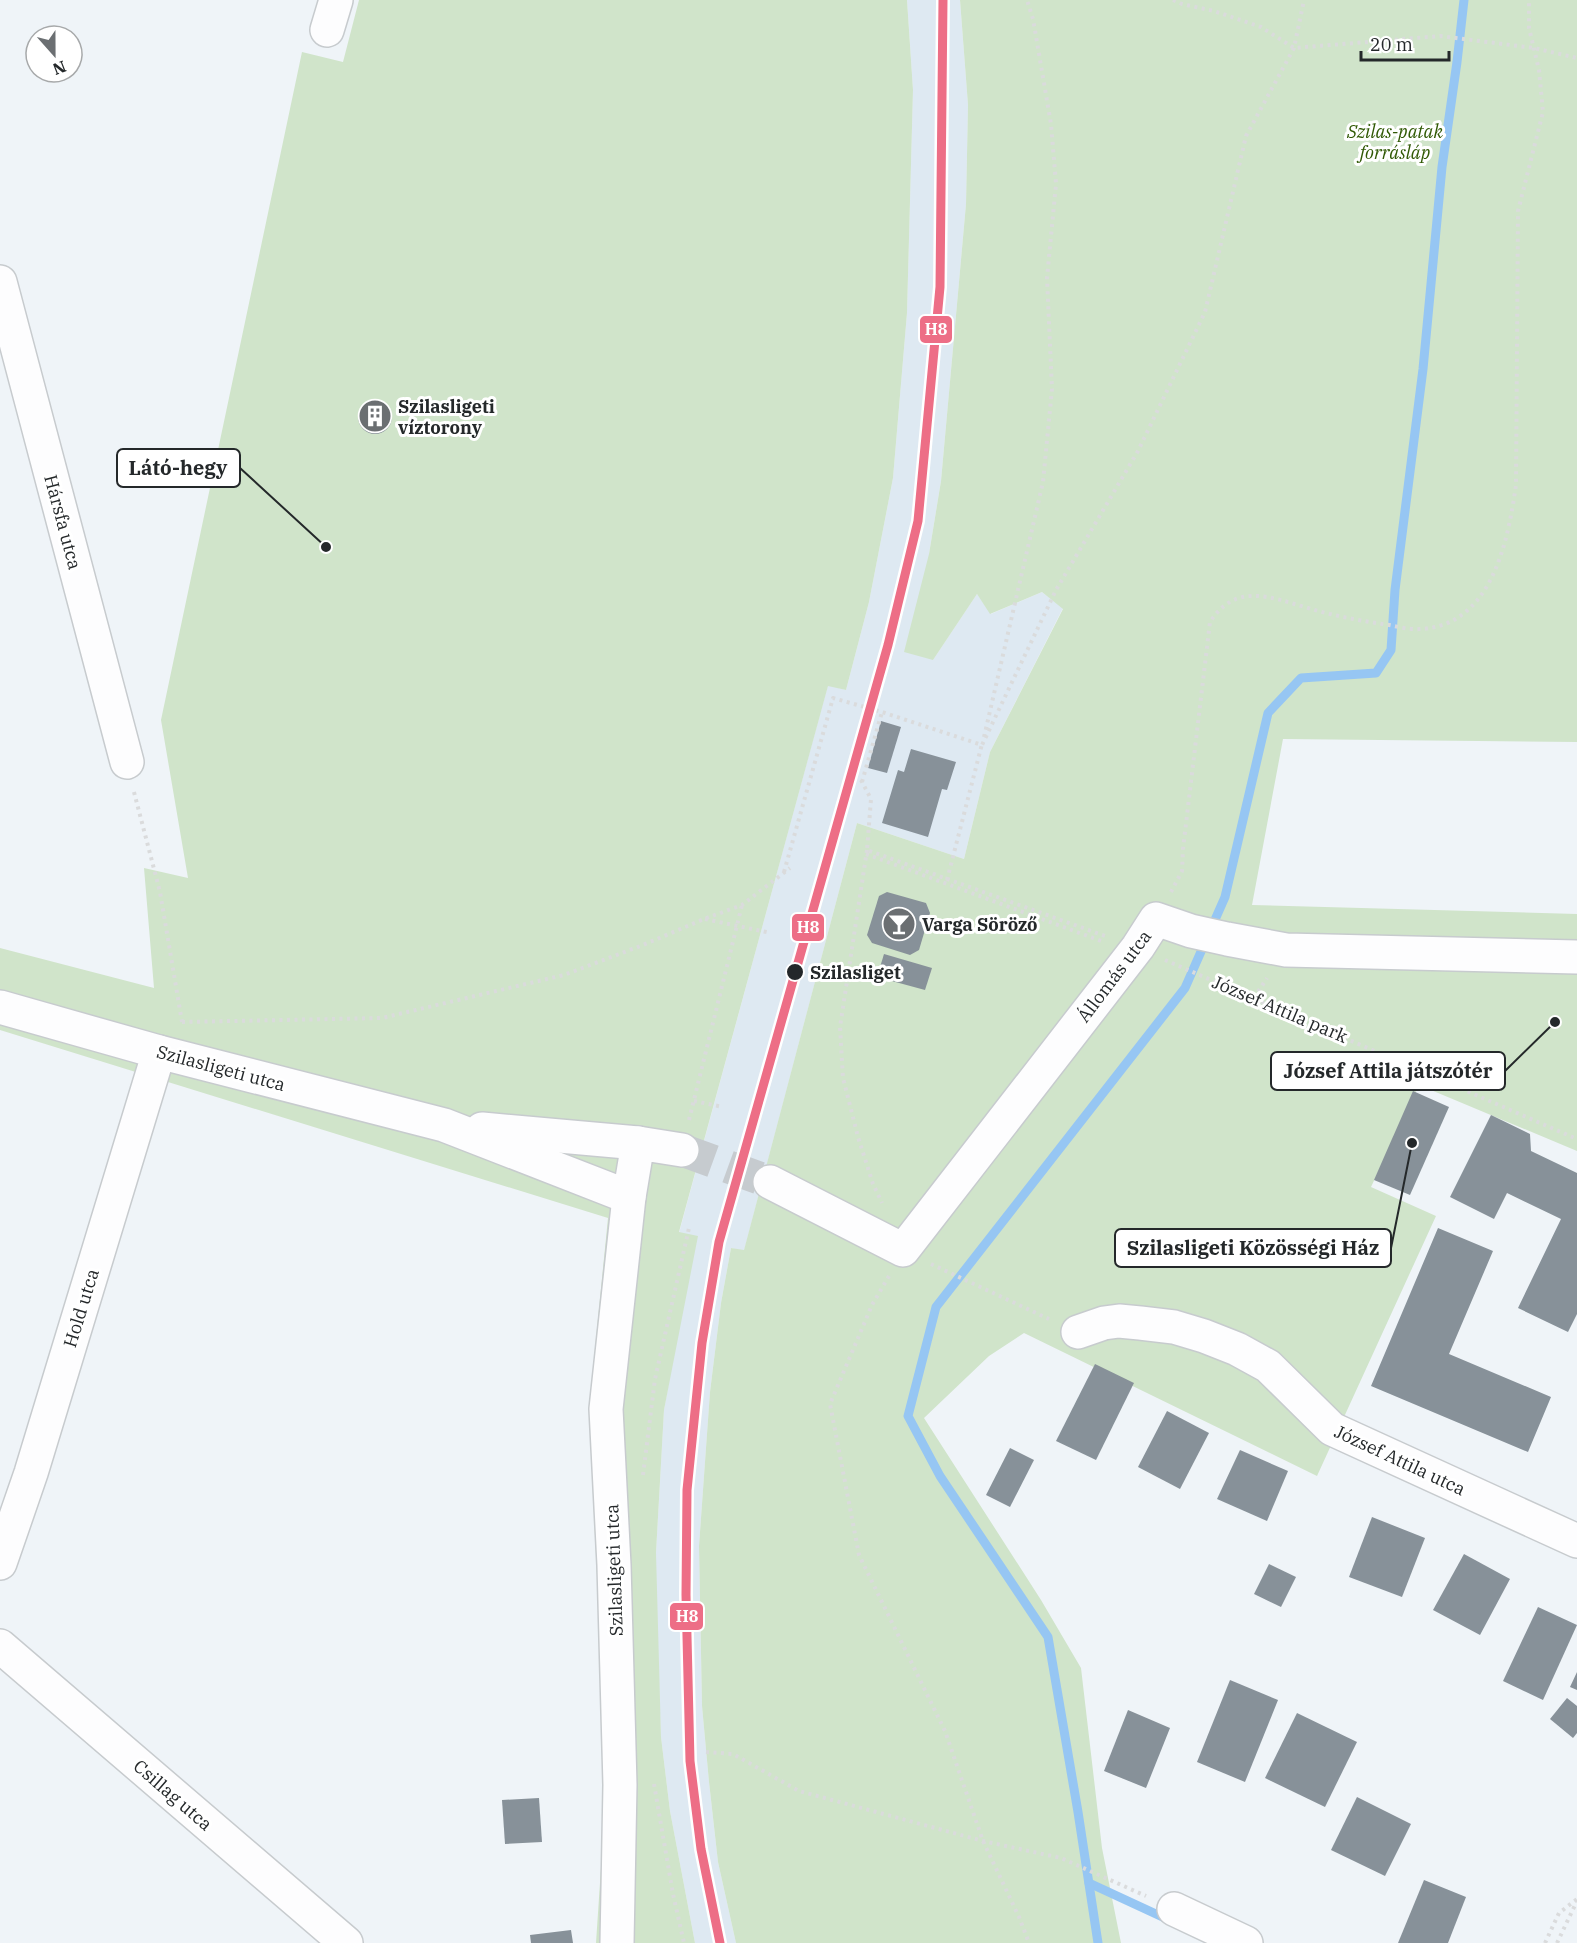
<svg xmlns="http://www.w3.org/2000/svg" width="1577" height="1943" font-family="'IBM Plex Serif',serif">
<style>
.built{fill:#dee9f2}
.green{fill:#d0e4ca}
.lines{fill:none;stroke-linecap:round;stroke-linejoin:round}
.stream{stroke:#96c6f3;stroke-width:9}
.building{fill:#879199}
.minor-tunnel{stroke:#c6cbcf;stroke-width:33;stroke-dasharray:33 16;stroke-linecap:butt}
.minor-casing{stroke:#c7cbce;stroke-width:36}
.path{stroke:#dadbdc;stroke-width:4;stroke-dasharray:3 4.5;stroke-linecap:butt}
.minor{stroke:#fdfdfe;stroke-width:33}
.rail-1-casing{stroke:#fff;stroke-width:14}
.rail-1{stroke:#ed6e86;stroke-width:9}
.stop-dot{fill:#24282a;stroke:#fff;stroke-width:2}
.labels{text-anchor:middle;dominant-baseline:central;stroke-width:6;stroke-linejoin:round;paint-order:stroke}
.park-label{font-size:18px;font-style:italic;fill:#305904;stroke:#fff}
.poi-label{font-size:18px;font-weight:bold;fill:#24282a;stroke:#fff;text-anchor:start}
.street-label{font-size:18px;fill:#24282a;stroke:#fff}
.stop-label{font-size:18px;font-weight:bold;fill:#24282a;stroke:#fff;text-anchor:start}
.leader{fill:none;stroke:#24282a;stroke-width:2}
.callout-dot{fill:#24282a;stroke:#fff;stroke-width:2}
.callout{fill:#fff;stroke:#24282a;stroke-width:2}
.callout-label{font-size:20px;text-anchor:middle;font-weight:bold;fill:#24282a}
.line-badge{stroke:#fff;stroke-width:2}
.badge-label{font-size:16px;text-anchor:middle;font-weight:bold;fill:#fff}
</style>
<rect width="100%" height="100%" fill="#eff4f8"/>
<!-- built -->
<path class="built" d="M 907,0 L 960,0 L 968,105 L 966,204 L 959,282 L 941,481 L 929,554 L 933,660 L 977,594 L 991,614 L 1042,592 L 1063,608 L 990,752 L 964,859 L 857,823 L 744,1251 L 731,1248 L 721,1303 L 710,1392 L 699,1546 L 702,1706 L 709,1782 L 718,1862 L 736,1943 L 695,1943 L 670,1811 L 661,1737 L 656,1616 L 656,1553 L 664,1410 L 669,1382 L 679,1233 L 828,685 L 846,690 L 869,602 L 893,478 L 907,313 L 913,90 Z"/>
<!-- green -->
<g class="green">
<path d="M 359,0 L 907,0 L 913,90 L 907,313 L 893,478 L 869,602 L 846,690 L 828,686 L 679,1232 L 698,1236 L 664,1410 L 656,1553 L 661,1737 L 670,1811 L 695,1943 L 596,1943 L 607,1777 L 592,1475 L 593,1369 L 608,1218 L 0,1030 L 0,948 L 154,988 L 144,868 L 188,878 L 161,720 L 302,52 L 343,62 Z"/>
<path d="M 960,0 L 1577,0 L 1577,742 L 1283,739 L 1252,905 L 1577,914 L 1577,1151 L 1419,1085 L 1371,1187 L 1436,1216 L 1317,1476 L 1024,1333 L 989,1356 L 924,1418 L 1041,1600 L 1081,1668 L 1102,1848 L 1121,1943 L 736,1943 L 718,1862 L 709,1782 L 702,1706 L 699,1546 L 710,1392 L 721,1303 L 731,1248 L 744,1250 L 857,823 L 964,859 L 990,752 L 1063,609 L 1042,592 L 990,614 L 977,594 L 933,660 L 904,652 L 929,554 L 941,481 L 959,282 L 966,204 L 968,105 Z"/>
</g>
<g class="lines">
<!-- stream -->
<g class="stream">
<path d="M 1089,1883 L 1169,1920"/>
<path d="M 1098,1943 L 1078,1812 L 1048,1637 L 940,1476 L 908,1416 L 936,1307 L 1185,988 L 1225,897 L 1268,713 L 1301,678 L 1376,673 L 1391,650 L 1395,590 L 1423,369 L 1442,167 L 1457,62 L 1464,0"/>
</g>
</g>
<!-- building -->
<g class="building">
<circle cx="375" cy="417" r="17"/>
<path d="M 881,721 L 901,727 L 887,773 L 868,768 Z"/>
<path d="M 911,749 L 956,762 L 947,790 L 942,789 L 928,837 L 882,823 L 898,770 L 904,772 Z"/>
<path d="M 887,892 L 926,903 L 930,913 L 919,950 L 910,955 L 872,943 L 867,935 L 879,896 Z"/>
<path d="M 884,954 L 932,968 L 925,990 L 877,977 Z"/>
<path d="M 1413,1091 L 1449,1107 L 1410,1195 L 1374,1180 Z"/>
<path d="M 1491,1115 L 1530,1134 L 1531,1151 L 1577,1173 L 1577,1314 L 1568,1332 L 1518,1308 L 1561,1219 L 1507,1193 L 1494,1219 L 1450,1197 Z"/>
<path d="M 1438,1228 L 1493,1251 L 1449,1354 L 1551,1397 L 1528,1452 L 1371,1386 Z"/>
<path d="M 1095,1364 L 1134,1383 L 1096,1460 L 1056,1441 Z"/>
<path d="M 1167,1411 L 1209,1433 L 1180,1489 L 1138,1467 Z"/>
<path d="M 1010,1448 L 1034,1460 L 1010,1507 L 986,1495 Z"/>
<path d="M 1240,1450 L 1288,1471 L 1267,1521 L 1217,1499 Z"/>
<path d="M 1372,1517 L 1425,1538 L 1402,1597 L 1349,1577 Z"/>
<path d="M 1464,1554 L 1510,1579 L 1480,1635 L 1433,1610 Z"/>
<path d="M 1269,1564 L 1296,1577 L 1281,1607 L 1254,1594 Z"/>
<path d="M 1538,1607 L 1577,1625 L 1543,1700 L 1503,1681 Z"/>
<path d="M 1577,1672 L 1577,1690 L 1570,1687 Z"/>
<path d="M 1230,1680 L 1278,1700 L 1245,1782 L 1197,1762 Z"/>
<path d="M 1567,1698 L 1577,1706 L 1577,1733 L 1573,1738 L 1550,1719 Z"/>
<path d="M 1128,1710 L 1170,1728 L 1146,1788 L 1104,1771 Z"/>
<path d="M 1297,1713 L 1357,1742 L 1325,1807 L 1265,1778 Z"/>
<path d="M 1357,1797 L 1411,1824 L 1385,1876 L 1331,1850 Z"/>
<path d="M 539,1798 L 542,1842 L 505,1844 L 502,1800 Z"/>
<path d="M 1424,1880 L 1466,1897 L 1448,1943 L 1398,1943 Z"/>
<path d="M 571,1930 L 573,1943 L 531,1943 L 530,1935 Z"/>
</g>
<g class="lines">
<!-- minor-tunnel -->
<path class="minor-tunnel" d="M 682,1150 L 770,1182"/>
<!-- minor casing -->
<g class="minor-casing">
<g id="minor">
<path d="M 327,30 L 336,0"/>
<path d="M 0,282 L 127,762"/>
<path d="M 0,1007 L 159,1052 L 444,1125 L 629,1197"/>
<path d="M 482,1129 L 638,1143"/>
<path d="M 770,1182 L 903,1250 L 1138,947 L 1156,919 L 1191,931 L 1227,939 L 1286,950 L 1577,957"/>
<path d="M 1078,1332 L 1104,1323 L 1119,1321 L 1140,1323 L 1174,1327 L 1204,1336 L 1237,1349 L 1268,1366 L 1332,1429 L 1577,1541"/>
<path d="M 0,1563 L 31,1473 L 159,1052"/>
<path d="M 0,1646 L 346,1943"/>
<path d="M 1174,1909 L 1246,1943"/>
<path d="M 617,1943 L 620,1785 L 614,1565 L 606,1409 L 629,1197 L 638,1143 L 682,1150"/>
</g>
</g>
<!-- path -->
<g class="path">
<path d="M 1173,0 L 1182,4 L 1214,11 L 1261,27 L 1294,48 L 1440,36 L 1534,48 L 1577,58"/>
<path d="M 984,737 L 1043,482 L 1052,389 L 1047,278 L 1056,184 L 1051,124 L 1033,19 L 1027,0"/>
<path d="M 861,780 L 871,799 L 867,850 L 1108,937"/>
<path d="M 862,782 L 882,712"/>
<path d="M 134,792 L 160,892 L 182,1022"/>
<path d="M 867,850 L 840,1027 L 843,1078 L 858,1137 L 873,1184 L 882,1203"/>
<path d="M 866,854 L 1104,942"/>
<path d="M 784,872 L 833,698 L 882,712 L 982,745 L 1056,590 L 1138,451 L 1205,312 L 1246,136 L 1294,48 L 1304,0"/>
<path d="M 947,880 L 982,744"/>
<path d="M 1171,892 L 1182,871 L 1183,849 L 1210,622 C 1236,582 1270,597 1308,608 C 1334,616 1362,621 1389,625 C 1399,627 1410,630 1421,629 C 1492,625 1508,541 1516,485 L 1518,211 L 1543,112 L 1539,70 L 1529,28 L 1529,0"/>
<path d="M 705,919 L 771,933"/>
<path d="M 1165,960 L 1577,1139"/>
<path d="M 1254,998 L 1267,978"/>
<path d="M 182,1022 L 382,1018 L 564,975 L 643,945 L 704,919 L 742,905 L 790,868"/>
<path d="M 694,1101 L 723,1107"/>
<path d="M 689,1120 L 742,905"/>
<path d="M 931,1264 L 1049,1319"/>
<path d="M 889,1276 L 872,1305 L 830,1404 L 859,1555 L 945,1731 L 983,1841 L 1019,1917 L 1029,1943"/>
<path d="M 643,1475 L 655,1379 L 689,1228"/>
<path d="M 706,1752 L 733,1754 L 799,1791 L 983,1841 L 1061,1858 L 1146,1896"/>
<path d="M 654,1784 L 673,1894 L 684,1943"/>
<path d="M 1545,1943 L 1559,1913 L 1577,1899"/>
<path d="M 1557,1943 L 1577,1901"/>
</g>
<!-- minor -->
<use href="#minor" class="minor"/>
<!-- rail-1 casing -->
<g class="rail-1-casing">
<path id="rail-1" d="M 720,1943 L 701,1849 L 690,1761 L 686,1595 L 687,1490 L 702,1343 L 719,1242 L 888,645 L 918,521 L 940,287 L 943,0"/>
</g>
<!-- rail-1 -->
<use href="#rail-1" class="rail-1"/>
</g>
<!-- icons -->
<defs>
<g id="building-disc" transform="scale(1.725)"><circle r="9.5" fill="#6b6f72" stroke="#fff"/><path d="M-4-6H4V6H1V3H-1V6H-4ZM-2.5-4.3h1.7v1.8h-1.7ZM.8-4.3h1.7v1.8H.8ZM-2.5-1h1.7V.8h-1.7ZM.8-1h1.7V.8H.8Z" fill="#fff"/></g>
<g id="bar-disc" transform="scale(1.725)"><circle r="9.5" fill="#6b6f72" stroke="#fff"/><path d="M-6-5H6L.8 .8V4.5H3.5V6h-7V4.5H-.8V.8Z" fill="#fff"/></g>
</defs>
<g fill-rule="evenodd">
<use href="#building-disc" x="375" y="416"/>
<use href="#bar-disc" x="899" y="924"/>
</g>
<!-- markers -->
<circle class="stop-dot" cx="795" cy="972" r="9"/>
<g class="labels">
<!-- park labels -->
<g class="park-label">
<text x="1395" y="131">Szilas-patak<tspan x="1395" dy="21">forrásláp</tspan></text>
</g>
<!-- poi labels -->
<g class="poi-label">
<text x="398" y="406">Szilasligeti<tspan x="398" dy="21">víztorony</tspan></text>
<text x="922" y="924">Varga Söröző</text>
</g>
<!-- street labels -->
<g class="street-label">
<text transform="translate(63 522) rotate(75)">Hársfa utca</text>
<text transform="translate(1114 976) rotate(-53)">Állomás utca</text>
<text transform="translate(1280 1009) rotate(23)">József Attila park</text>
<text transform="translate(221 1068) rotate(15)">Szilasligeti utca</text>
<text transform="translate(81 1308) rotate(-73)">Hold utca</text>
<text transform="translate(1400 1460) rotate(25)">József Attila utca</text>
<text transform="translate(614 1570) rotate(-92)">Szilasligeti utca</text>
<text transform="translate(173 1795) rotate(41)">Csillag utca</text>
</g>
<!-- stop labels -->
<g class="stop-label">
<text x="810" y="972">Szilasliget</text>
</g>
</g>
<!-- callouts -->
<path class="leader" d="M326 547L240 468M1555 1022L1505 1071M1412 1143L1391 1248"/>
<g class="callout-dot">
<circle cx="326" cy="547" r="6"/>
<circle cx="1555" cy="1022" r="6"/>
<circle cx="1412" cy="1143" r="6"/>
</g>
<g class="callout">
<rect x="117" y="449" width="123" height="38" rx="6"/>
<rect x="1271" y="1052" width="234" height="38" rx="6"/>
<rect x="1115" y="1229" width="276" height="38" rx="6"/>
</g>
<g class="callout-label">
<text x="178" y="475">Látó-hegy</text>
<text x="1388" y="1078">József Attila játszótér</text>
<text x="1253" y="1255">Szilasligeti Közösségi Ház</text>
</g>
<g class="line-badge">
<rect x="919" y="315" width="34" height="29" rx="6" fill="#ed6e86"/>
<rect x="791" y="913" width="34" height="29" rx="6" fill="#ed6e86"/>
<rect x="669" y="1602" width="35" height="29" rx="6" fill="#ed6e86"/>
</g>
<g class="badge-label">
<text x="936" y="335">H8</text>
<text x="808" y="933">H8</text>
<text x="687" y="1622">H8</text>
</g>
<!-- north arrow -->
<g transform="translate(54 54) rotate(159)"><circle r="28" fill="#ffffff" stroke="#a7a9aa" stroke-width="1.5"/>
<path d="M0-4.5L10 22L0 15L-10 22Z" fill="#6b6f72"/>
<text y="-9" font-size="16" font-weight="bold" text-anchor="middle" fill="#24282a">N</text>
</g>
<!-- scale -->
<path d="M1361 51v9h88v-9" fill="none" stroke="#24282a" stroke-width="3"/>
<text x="1370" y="51" font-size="18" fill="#24282a" stroke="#ffffff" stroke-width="4.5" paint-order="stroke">20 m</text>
</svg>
